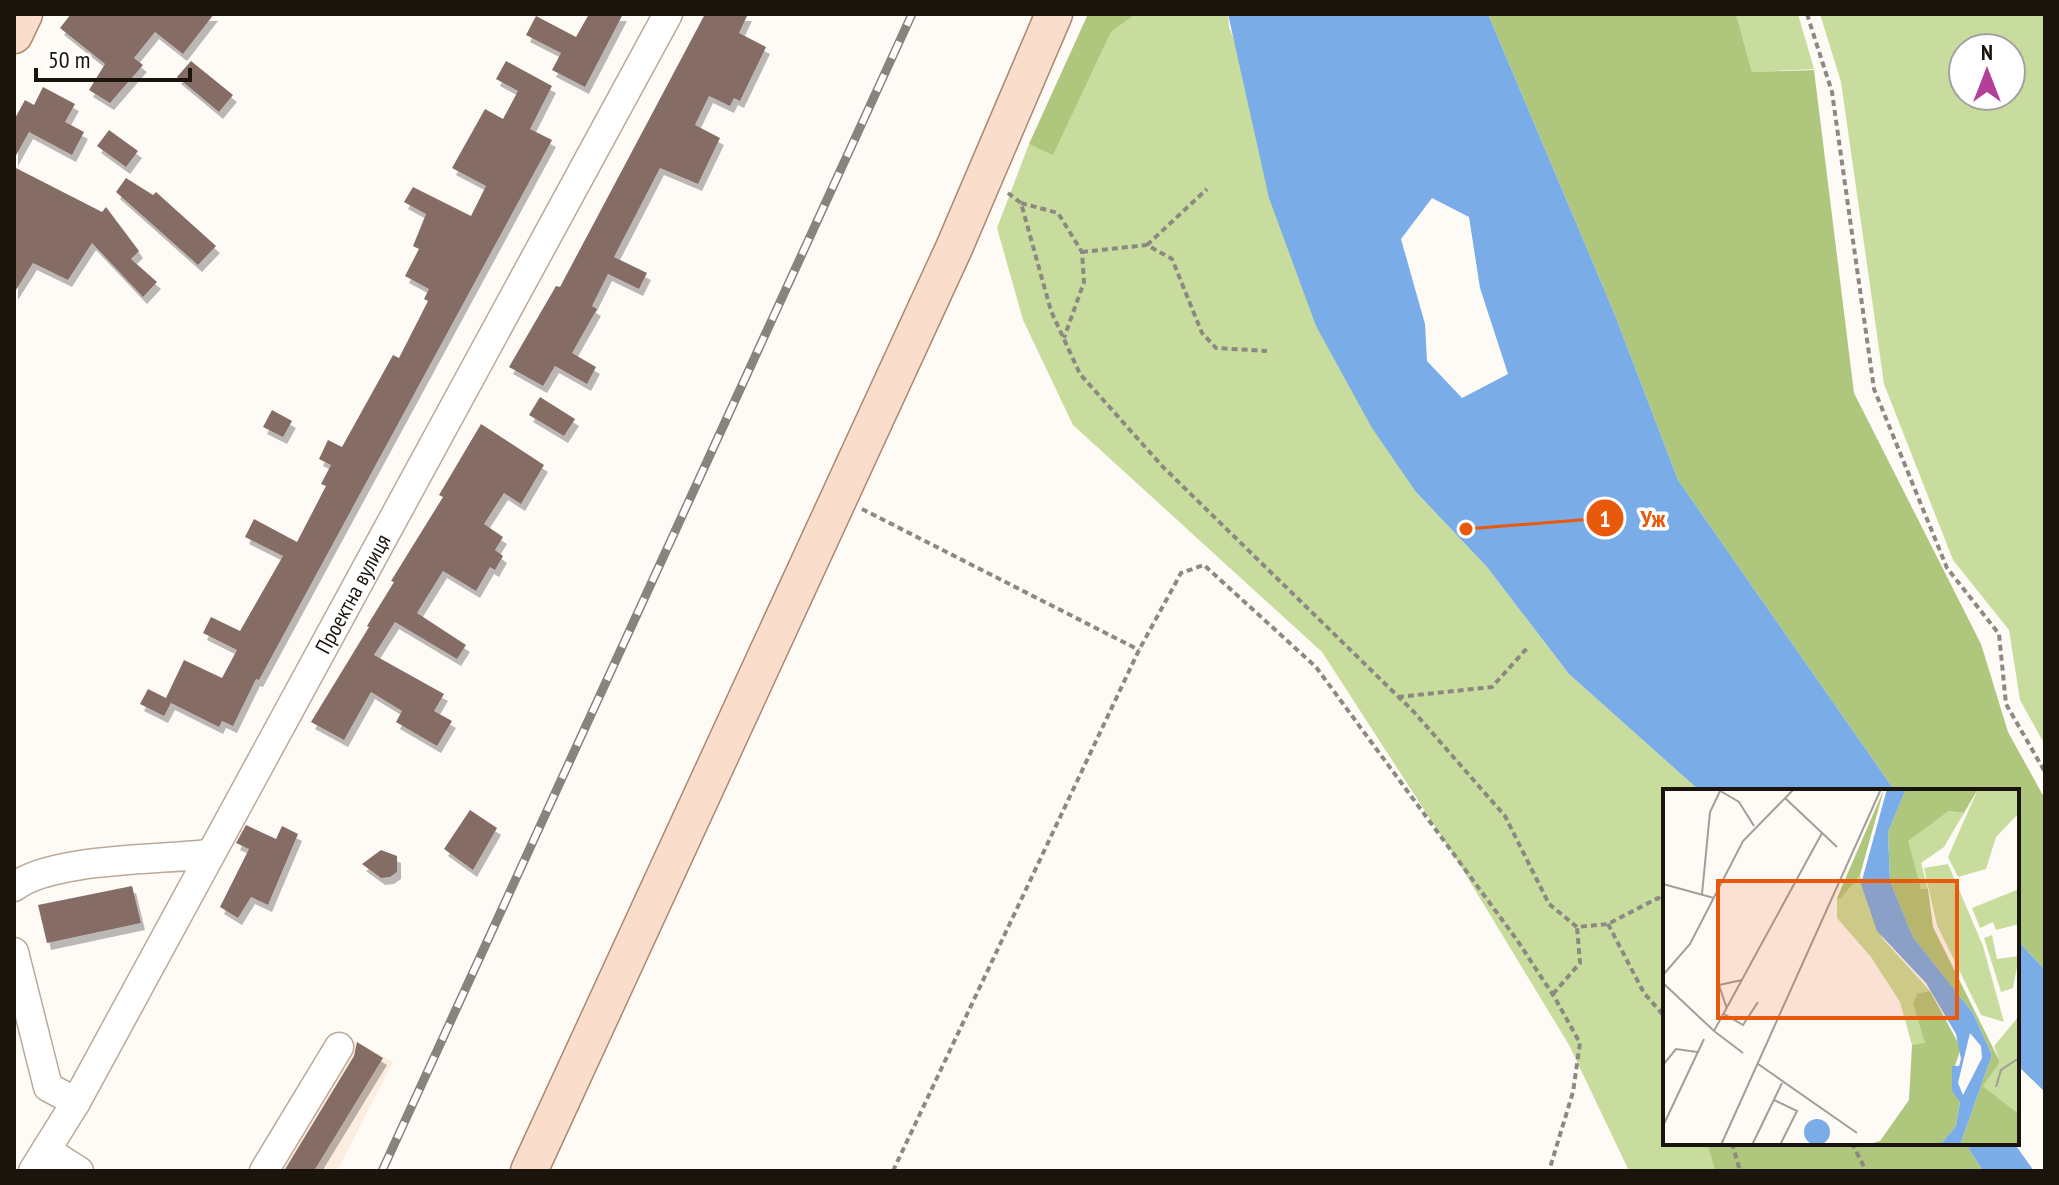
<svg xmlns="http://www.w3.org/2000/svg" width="2059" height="1185" font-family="'PT Sans Narrow',sans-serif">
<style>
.built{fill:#fdeddf}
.green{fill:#c8dd9d;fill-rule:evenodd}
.forest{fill:#afc67d}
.water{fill:#7aade7;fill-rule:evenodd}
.building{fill:#856d66;filter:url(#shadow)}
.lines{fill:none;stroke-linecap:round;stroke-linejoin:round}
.minor-casing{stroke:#bca998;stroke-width:31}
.major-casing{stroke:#aa8972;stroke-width:39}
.path{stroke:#8d8882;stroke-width:4;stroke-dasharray:6 4;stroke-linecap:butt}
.minor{stroke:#fff;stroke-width:28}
.major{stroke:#fadecb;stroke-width:36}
.rail-casing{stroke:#88837d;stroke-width:9}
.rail{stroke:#fff;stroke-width:6;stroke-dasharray:18;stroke-linecap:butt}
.labels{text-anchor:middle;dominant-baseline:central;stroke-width:7;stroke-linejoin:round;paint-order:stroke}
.street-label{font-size:22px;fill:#1a140d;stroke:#fff}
.inset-road{fill:none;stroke:#a39e99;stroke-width:2}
.view{fill:#e8590c;fill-opacity:0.15;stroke:#e8590c;stroke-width:4}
.inset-edge{fill:none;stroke:#1a140d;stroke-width:4}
.leader{fill:none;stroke:#e8590c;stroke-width:3}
.callout-dot{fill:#e8590c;stroke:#fff;stroke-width:3}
.mark-label{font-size:24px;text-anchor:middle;font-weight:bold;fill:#fff}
.callout-label{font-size:24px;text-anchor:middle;font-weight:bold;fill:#e8590c;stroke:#fff;stroke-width:7;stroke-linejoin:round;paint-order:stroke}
</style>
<defs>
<filter id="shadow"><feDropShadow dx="4" dy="7" stdDeviation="0" flood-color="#0004"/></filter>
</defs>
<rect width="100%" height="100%" fill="#fefaf6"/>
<!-- built -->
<path class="built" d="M 351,1039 L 393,1062 L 337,1171 L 269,1171 Z"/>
<!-- green -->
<g class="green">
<path d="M 1136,14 L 1228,14 L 1229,27 L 1416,492 L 1487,567 L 1569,674 L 1700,791 L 1665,791 L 1665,1143 L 1707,1143 L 1715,1171 L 1629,1171 L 1569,1045 L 1458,862 L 1322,652 L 1073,425 L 1023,320 L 997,228 L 1029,144 L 1053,154 L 1111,32 Z"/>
<path d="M 1736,14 L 1798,14 L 1814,69 L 1752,72 Z"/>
<path d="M 1820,14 L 2045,14 L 2045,745 L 2020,700 L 2009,630 L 1953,560 L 1884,384 L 1841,82 ZM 1963,48 L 2011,48 L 2011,96 L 1963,96 Z"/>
</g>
<!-- forest -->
<g class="forest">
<path d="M 1088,14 L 1136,14 L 1111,32 L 1053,155 L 1029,144 Z"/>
<path d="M 1488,14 L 1736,14 L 1752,72 L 1814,70 L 1854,393 L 1981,644 L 2008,732 L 2045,799 L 2045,970 L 2017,940 L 2017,791 L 1895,791 L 1678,480 L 1615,315 Z"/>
<path d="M 1707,1143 L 1965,1143 L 1983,1171 L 1715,1171 Z"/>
</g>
<!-- water -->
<g class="water">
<path d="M 1228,14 L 1488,14 L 1615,315 L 1678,480 L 1895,791 L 1700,791 L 1569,674 L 1487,567 L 1416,492 L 1372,428 L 1316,326 L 1269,198 ZM 1432,198 L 1469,217 L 1480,288 L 1508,374 L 1462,398 L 1427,361 L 1425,324 L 1401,239 Z"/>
<path d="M 2017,940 L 2045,970 L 2045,1092 L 2017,1065 Z"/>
<path d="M 1965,1143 L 2014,1143 L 2034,1171 L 1983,1171 Z"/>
</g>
<!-- building -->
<g class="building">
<path d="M 71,14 L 214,14 L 183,54 L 155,32 L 134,58 L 143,65 L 110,103 L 89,90 L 105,64 L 60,28 Z"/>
<path d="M 589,14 L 623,14 L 585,87 L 552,70 L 561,53 L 526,35 L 536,16 L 576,37 Z"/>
<path d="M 705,14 L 748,14 L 739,33 L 766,47 L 740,101 L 734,98 L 730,106 L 709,96 L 695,125 L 720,138 L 698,184 L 660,168 L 614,257 L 647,273 L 639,289 L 608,274 L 592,306 L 597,309 L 572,353 L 596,367 L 587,384 L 555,366 L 543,386 L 509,367 L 556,286 L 560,287 Z"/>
<path d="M 191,61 L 233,95 L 219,112 L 177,77 Z"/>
<path d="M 506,61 L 552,86 L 530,129 L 552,140 L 259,680 L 256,679 L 233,726 L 222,721 L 219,727 L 171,703 L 164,716 L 140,704 L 148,689 L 166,698 L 184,660 L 222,678 L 237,650 L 203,633 L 211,617 L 240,631 L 283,556 L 245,537 L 254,519 L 297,542 L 326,486 L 321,484 L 331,465 L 319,459 L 328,440 L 342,447 L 393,355 L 399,358 L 428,301 L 424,299 L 429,289 L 405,276 L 419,249 L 413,246 L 426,214 L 404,202 L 413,187 L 471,216 L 486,186 L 452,168 L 485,109 L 503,119 L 518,91 L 496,79 Z"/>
<path d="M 43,87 L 75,104 L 65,122 L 84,132 L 72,155 L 29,132 L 14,159 L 14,120 L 25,100 L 34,105 Z"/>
<path d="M 109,130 L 138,151 L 126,167 L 97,146 Z"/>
<path d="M 14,167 L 102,212 L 106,207 L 139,251 L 131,259 L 157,282 L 143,297 L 92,243 L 68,280 L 33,263 L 14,293 Z"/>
<path d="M 126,178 L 153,195 L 156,192 L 216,246 L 198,265 L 116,192 Z"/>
<path d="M 540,397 L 575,419 L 564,436 L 529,415 Z"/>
<path d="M 272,410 L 292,421 L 283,437 L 263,427 Z"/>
<path d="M 481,424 L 544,465 L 521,504 L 504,493 L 484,524 L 503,537 L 495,550 L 503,556 L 495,570 L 490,567 L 476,591 L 443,571 L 417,613 L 466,645 L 457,659 L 395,622 L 374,655 L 444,694 L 434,711 L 452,721 L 437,746 L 396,722 L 402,711 L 371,692 L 344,740 L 311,722 L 369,627 L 367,626 L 394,582 L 391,581 L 443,497 L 439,495 Z"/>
<path d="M 470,810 L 497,828 L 473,870 L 444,849 Z"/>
<path d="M 246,825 L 276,839 L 282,826 L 298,834 L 268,905 L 251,897 L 238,918 L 220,907 L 249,849 L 236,843 Z"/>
<path d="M 381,850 L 397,856 L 397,872 L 390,877 L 381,878 L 362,864 Z"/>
<path d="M 132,886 L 141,923 L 47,943 L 38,905 Z"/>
<path d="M 357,1042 L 383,1058 L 314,1171 L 284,1171 L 354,1056 Z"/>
</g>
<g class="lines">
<!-- minor casing -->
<g class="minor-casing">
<g id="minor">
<path d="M 14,887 C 51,858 159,860 209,854"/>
<path d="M 14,952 L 48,1087 L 76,1102"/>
<path d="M 46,1150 L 79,1171"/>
<path id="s1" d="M 33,1171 L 76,1102 L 668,14"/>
<path d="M 264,1171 L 339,1047"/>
</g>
</g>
<!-- major casing -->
<g class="major-casing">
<g id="major">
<path d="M 14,35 L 24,14"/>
<path d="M 529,1171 L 954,248 L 1054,14"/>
</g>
</g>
<!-- path -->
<g class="path">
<path d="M 1807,14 L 1832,92 L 1874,389 L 1947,568 L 1999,634 L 2006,704 L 2045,772"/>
<path d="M 1008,193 L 1021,203 L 1051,311 L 1080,374 L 1163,467 L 1414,712 L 1505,816 L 1549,904 L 1577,927 L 1608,924 L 1658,898 L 1665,901"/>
<path d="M 1021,203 L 1058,213 L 1082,252 L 1084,282 L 1064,338"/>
<path d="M 1147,245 L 1207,189"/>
<path d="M 1082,252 L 1147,245 L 1172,259 L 1202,333 L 1216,348 L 1267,351"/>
<path d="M 862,509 L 1139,650"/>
<path d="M 1398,697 L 1492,687 L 1529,646"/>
<path d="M 1608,924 L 1644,993 L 1665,1017"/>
<path d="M 1553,994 L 1580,963 L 1577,927"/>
<path d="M 1732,1143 L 1740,1171"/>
<path d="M 1852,1143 L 1866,1171"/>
<path d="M 893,1171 L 1139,650 L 1181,573 L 1204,565 L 1316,667 L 1517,940 L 1555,998 L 1580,1043 L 1573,1092 L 1549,1171"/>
</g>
<!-- minor -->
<use href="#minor" class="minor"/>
<!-- major -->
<use href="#major" class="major"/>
<!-- rail casing -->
<g class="rail-casing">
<path id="rail" d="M 382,1171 L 912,14"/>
</g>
<!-- rail -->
<use href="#rail" class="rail"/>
</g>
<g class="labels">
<!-- street labels -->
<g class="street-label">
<text stroke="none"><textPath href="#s1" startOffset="660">Проектна вулиця</textPath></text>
</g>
</g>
<!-- overview -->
<g transform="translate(1663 789)">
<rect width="356" height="356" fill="#fefaf6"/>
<path d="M 315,0 L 356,0 L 356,24 L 333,48 L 323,80 L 295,88 L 285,68 ZM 286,22 L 301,24 L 281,58 L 258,74 L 265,100 L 258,100 L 244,52 ZM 285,75 L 320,157 L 341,233 L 318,226 L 274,136 L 261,79 ZM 197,86 L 219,149 L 267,202 L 255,204 L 262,255 L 249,256 L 237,213 L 208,168 L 174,129 L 174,109 ZM 356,100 L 356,135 L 333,141 L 330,133 L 317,139 L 309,119 ZM 329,146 L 334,170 L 356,167 L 350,199 L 338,203 L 321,149 ZM 356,227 L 356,325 L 320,297 L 337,273 L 331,257 Z" fill="#c8dd9d"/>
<path d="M 221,0 L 197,86 L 177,110 L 174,109 ZM 243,0 L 315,0 L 301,24 L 286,22 L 245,52 L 258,100 L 265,100 L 270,138 L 337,273 L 320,297 L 356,325 L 356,356 L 297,356 L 329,266 L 310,224 L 250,148 L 227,92 L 225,43 ZM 267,202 L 298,259 L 291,280 L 297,313 L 293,337 L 277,356 L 203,356 L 217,352 L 246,311 L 249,256 L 262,254 L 250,214 L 255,204 Z" fill="#afc67d"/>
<path d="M 224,0 L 243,0 L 225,43 L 227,92 L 250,148 L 310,224 L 329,266 L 297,356 L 277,356 L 293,337 L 297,313 L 289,302 L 289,277 L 296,277 L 298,270 L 293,245 L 263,194 L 214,142 L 198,95 ZM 307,244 L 318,257 L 319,269 L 300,306 L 295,294 ZM141 343a13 13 0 1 1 26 0a13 13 0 1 1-26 0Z" fill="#7aade7" fill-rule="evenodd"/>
<path class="inset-road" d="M 54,0 L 76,13 L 91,37M 122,9 L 174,58M 0,95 L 51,109M 39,105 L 47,23 L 58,0M 0,186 L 27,155 L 80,52 L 131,0M 0,194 L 51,242 L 159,44M 64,220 L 56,196 L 79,191M 61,225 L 80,236 L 95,213M 51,242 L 80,264M 95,275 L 194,344M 0,276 L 13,260 L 34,263M 333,298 L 338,281 L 356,269M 111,311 L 134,322 L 117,356M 0,337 L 41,250M 58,356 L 218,0M 89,356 L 119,294"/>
<path class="view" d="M 55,92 L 294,92 L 294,229 L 55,229 Z"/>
<rect width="356" height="356" class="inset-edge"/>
</g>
<!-- callouts -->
<path class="leader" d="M1466 529L1605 518"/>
<g class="callout-dot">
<circle cx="1466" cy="529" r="8"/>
<circle cx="1605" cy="518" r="20"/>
</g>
<g class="mark-label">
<text x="1605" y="527">1</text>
</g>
<g class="callout-label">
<text x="1653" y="527">Уж</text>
</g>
<!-- border -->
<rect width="2059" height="1185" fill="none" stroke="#1a140d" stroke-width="32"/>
<!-- north arrow -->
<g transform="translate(1987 72)"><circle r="38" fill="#ffffff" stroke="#a3a19e" stroke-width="2"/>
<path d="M0-6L14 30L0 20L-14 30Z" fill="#b23f98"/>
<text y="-12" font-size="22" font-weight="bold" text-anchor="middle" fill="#1a140d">N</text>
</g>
<!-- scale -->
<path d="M36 68v12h154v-12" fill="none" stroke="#1a140d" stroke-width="4"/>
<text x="48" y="68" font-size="24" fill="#1a140d" stroke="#ffffff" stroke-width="6" paint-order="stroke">50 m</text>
</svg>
